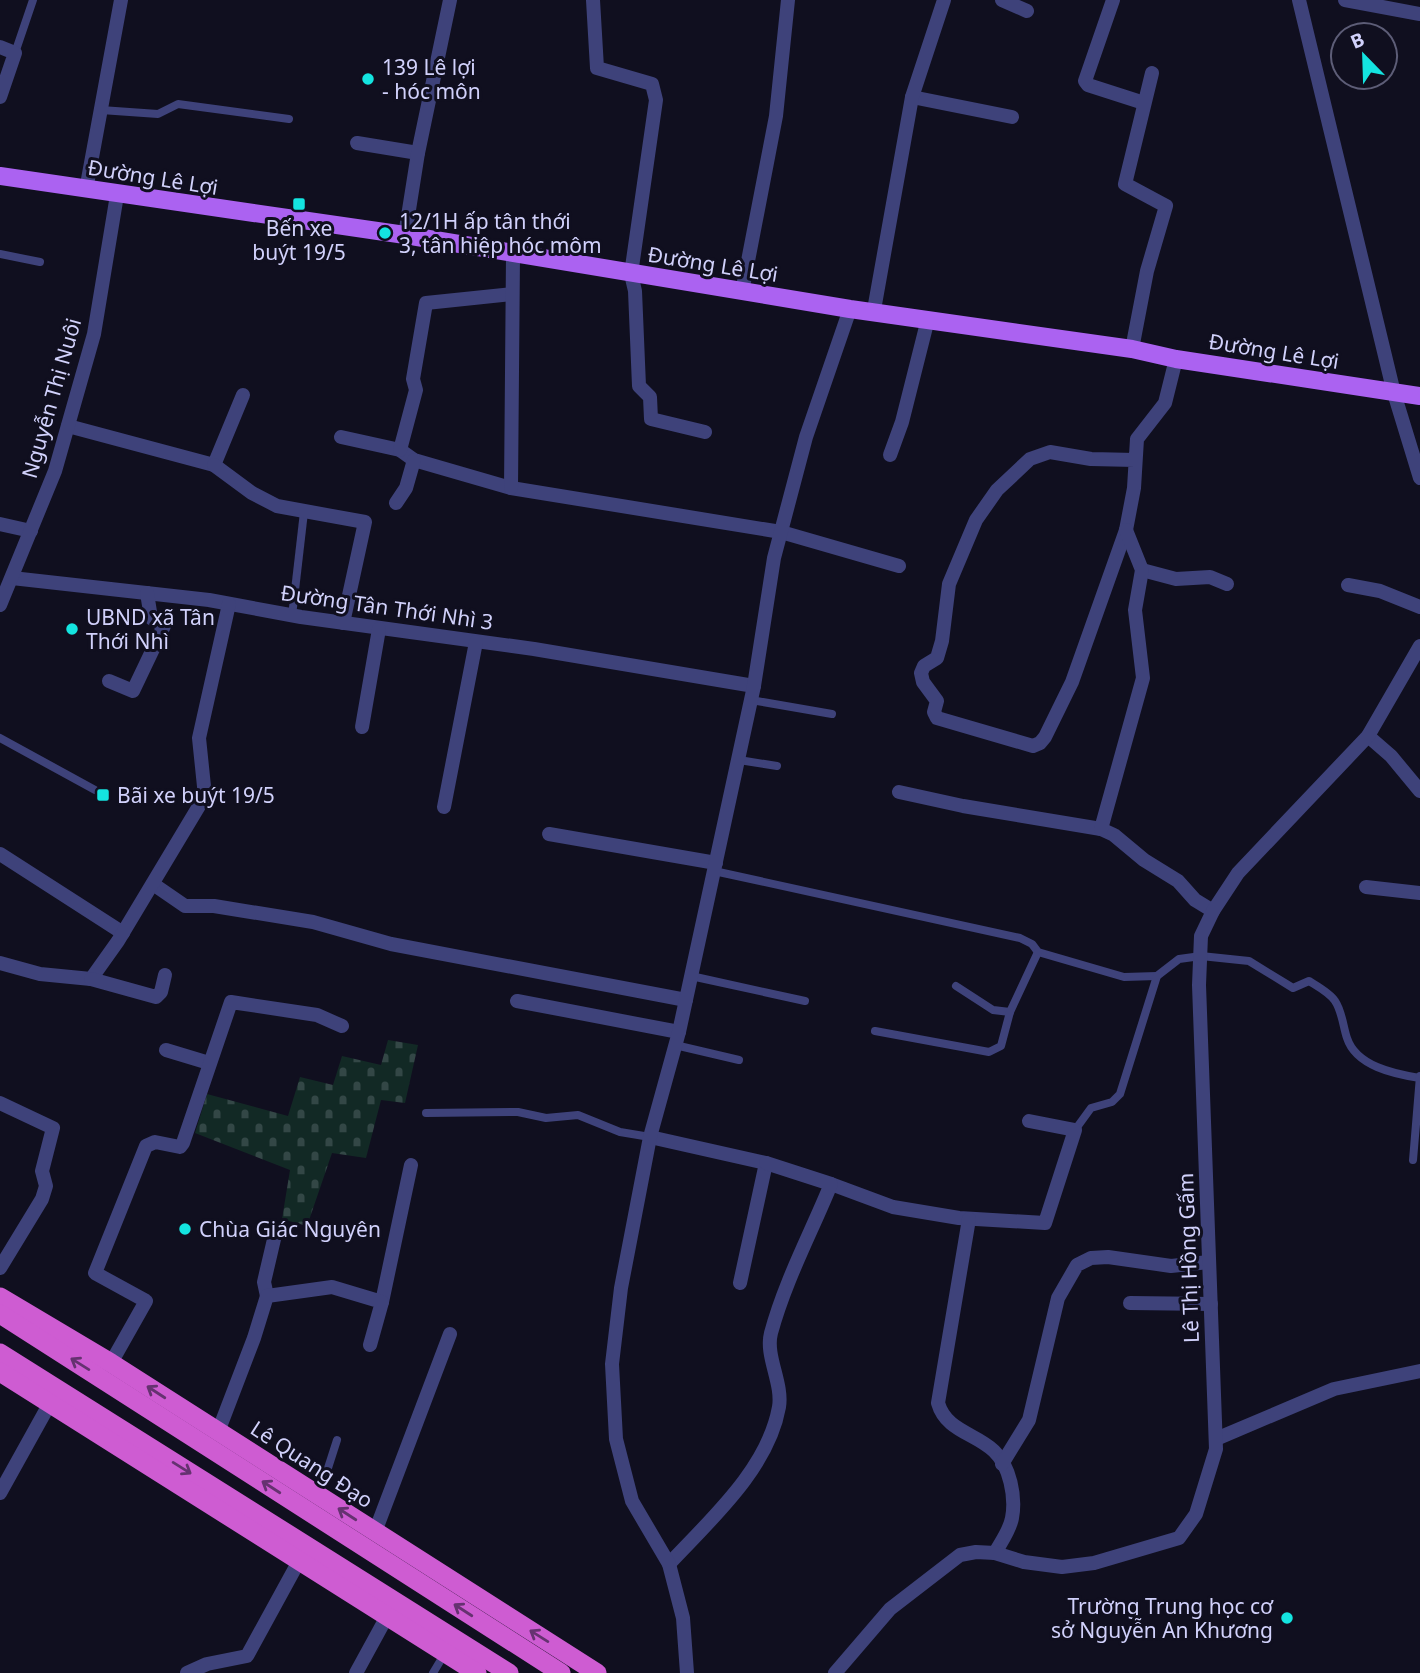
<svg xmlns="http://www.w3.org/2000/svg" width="1420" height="1673" font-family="'Noto Sans',sans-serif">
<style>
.cemetery{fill:url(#cemetery-stones)}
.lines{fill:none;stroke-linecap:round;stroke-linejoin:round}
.service{stroke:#3e427a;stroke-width:8}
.minor{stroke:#3e427a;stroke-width:14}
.tertiary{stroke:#3e427a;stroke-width:14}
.primary{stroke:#ab62f1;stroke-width:18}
.trunk{stroke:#ce5cd2;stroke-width:19}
.oneway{stroke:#653270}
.poi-dot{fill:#14e4e0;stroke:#100f1f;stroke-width:2.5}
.labels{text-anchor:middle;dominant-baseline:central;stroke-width:6;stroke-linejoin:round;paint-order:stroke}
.poi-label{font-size:21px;fill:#d1d1fb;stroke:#100f1f;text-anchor:start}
.street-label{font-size:21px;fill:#d1d1fb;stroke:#100f1f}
</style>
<defs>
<pattern id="cemetery-stones" width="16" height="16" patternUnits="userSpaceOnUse" patternTransform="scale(1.75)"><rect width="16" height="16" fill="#122925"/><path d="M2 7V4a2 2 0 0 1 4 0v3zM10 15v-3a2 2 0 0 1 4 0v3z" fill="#334746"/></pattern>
</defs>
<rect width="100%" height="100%" fill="#100f1f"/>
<!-- cemetery -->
<path class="cemetery" d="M 388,1040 L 418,1045 L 405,1103 L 381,1100 L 366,1158 L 332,1153 L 307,1226 L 282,1219 L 290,1170 L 195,1133 L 207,1094 L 288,1116 L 300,1077 L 333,1085 L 342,1056 L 381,1065 Z"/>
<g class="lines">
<!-- service -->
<g class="service">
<path d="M 15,53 L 33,0"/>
<path d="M 101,110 L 158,114 L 178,104 L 289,119"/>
<path d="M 0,254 L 40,262"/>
<path d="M 292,616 L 304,512"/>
<path d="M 751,700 L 832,714"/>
<path d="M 0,738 L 95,790"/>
<path d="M 739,760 L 777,766"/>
<path d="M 714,871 L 1020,938 L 1032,944 L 1038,952 L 1124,977 L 1157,976"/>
<path d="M 691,976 L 805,1001"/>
<path d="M 956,986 L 993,1010 L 1010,1012"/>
<path d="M 875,1031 L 989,1052 L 1001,1046 L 1010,1012 L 1038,952"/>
<path d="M 675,1045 L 739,1060"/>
<path d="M 426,1113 L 518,1112 L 546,1118 L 578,1115 L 620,1132 L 650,1137"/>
<path d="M 1075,1130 L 1091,1108 L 1112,1102 L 1120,1094 L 1157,976 L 1179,959 L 1201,956 L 1249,961 L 1293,988 L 1309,981 C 1317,986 1330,993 1335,1001 C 1342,1011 1343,1026 1347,1038 C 1356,1066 1394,1074 1420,1078"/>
<path d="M 1413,1160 L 1420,1076"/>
<path d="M 319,1496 L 337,1440"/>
<path d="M 433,1673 L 445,1653"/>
</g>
<!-- minor -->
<g class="minor">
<path d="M 593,0 L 597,68 L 652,84 L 656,100 L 631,274 L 635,291 L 639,386 L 650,397 L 651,419 L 705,432"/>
<path d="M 1002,0 L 1027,11"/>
<path d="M 1113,0 L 1085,81 L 1088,85 L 1144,103"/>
<path d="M 1345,0 L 1420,14"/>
<path d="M 0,47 L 15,53 L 0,97"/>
<path d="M 912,97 L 1012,117"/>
<path d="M 357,143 L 418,153"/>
<path d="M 86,190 L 121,0"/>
<path d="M 405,235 L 418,153 L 450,0"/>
<path d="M 742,292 L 776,116 L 788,0"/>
<path d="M 874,310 L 912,97 L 944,0"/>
<path d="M 1132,349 L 1147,271 L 1166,206 L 1125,184 L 1152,73"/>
<path d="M 68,426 L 214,465 L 243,395"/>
<path d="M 341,437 L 400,450 L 414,460 L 511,488 L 781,532 L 899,566"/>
<path d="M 400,450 L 416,390 L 413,379 L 426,303 L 512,294"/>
<path d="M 890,455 L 902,422 L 928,319"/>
<path d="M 1135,460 L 1091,459 L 1050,452 L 1030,459 L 997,490 L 976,520 L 949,584 L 942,641 L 937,658 L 924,666 L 921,673 L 923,682 L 937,701 L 934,712 L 937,718 L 1033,746 L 1040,743 L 1045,737 L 1072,682 L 1126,530 L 1134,488 L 1137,439 L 1165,403 L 1176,359"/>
<path d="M 214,465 L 252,493 L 277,506 L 365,522 L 343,623"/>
<path d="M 511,488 L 513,255"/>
<path d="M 396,503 L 406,488 L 414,460"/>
<path d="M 0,524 L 31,531"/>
<path d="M 1142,570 L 1176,579 L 1210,577 L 1227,584"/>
<path d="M 12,578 L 209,600 L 301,617 L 534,649 L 754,686"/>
<path d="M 1348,585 L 1380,591 L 1420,607"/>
<path d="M 0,605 L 55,471 L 94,334 L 117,195"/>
<path d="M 109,681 L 133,691 L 164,626 L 151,618 L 147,593"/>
<path d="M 362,727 L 379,629"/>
<path d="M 1368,736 L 1391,756 L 1420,791"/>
<path d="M 899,792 L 963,806 L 1101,829 L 1114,835 L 1144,860 L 1178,881 L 1195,900 L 1213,911"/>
<path d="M 444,807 L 476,642"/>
<path d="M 1101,829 L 1143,678 L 1135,610 L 1142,570 L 1126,530"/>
<path d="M 549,834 L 716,863"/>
<path d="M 0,854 L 123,933"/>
<path d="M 153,884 L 185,906 L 214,906 L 313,922 L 391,944 L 686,1000"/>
<path d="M 1366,887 L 1420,893"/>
<path d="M 0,963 L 40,974 L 91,979 L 118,941 L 205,796 L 199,738 L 229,604"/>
<path d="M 91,979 L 156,997 L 161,992 L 165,975"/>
<path d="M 517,1001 L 679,1032"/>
<path d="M 166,1050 L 209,1063"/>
<path d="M 0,1103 L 53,1128 L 42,1171 L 46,1186 L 42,1199 L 0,1268"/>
<path d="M 650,1137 L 766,1163 L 740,1283"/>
<path d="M 831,1184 L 893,1207 L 959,1218 L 1045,1223 L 1075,1130 L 1029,1121"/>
<path d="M 969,1219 L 938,1403 C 946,1431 975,1433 994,1451 C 1010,1466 1016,1497 1012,1518 C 1010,1530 1001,1542 995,1553"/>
<path d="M 267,1296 L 264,1282 L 275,1235"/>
<path d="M 382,1302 L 411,1165"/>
<path d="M 1130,1303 L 1211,1304"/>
<path d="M 111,1363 L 146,1301 L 95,1273 L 146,1146 L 155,1142 L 180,1147 L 183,1143 L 231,1002 L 317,1015 L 342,1026"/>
<path d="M 218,1432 L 254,1338 L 267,1296 L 332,1287 L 382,1302 L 370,1345"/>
<path d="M 1216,1439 L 1334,1389 L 1420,1371"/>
<path d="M 1002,1464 L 1029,1420 L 1058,1298 L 1077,1265 L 1091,1258 L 1108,1257 L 1171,1266 L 1209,1262"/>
<path d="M 0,1493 L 50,1403"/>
<path d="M 375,1532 L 450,1334"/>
<path d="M 669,1564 C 710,1520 768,1469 779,1407 C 783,1383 765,1356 771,1333 C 785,1281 811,1233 831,1184 L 766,1163"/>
<path d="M 187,1673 L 207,1664 L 247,1656 L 299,1561"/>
<path d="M 356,1673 L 391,1609"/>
<path d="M 687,1673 L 683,1618 L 669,1564 L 632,1501 L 616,1439 L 612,1364 L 621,1288 L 650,1137 L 679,1032 L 754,686 L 774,558 L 806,437 L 850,309"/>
<path d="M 835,1673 L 890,1609 L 960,1555 L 976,1552 L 995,1553 L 1024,1562 L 1062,1567 L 1094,1563 L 1179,1538 L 1196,1514 L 1216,1449 L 1199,985 L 1201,936 L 1213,911 L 1238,873 L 1368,736 L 1420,646"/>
</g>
<!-- tertiary -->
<path class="tertiary" d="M 1299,0 L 1394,393 L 1420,478"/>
<!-- primary -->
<path class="primary" d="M 0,176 L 405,235 L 850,309 L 1132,349 L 1176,359 L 1420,396"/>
<!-- trunk -->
<g class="trunk">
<path d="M 0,1297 L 111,1363 L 597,1673"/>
<path d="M 0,1314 L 561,1673"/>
<path d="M 0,1353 L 509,1673"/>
<path d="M 0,1372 L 477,1673"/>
</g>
</g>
<!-- one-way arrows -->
<defs><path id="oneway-shaft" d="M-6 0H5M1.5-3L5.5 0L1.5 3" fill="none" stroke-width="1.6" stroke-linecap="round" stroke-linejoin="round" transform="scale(1.75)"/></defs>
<g class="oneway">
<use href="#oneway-shaft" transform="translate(80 1364) rotate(-148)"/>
<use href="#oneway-shaft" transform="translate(156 1392) rotate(-147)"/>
<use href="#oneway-shaft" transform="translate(182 1468) rotate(32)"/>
<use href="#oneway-shaft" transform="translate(271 1487) rotate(-147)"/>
<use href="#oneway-shaft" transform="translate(347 1514) rotate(-147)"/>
<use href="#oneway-shaft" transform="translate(463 1610) rotate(-147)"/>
<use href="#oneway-shaft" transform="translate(539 1636) rotate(-148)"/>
</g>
<!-- markers -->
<g class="poi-dot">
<circle cx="368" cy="79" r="7"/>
<rect x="292" y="197" width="14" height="14" rx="3.5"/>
<circle cx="385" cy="233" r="7"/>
<circle cx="72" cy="629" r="7"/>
<rect x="96" y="788" width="14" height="14" rx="3.5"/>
<circle cx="185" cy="1229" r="7"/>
<circle cx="1287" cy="1618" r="7"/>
</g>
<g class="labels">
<!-- poi labels -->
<g class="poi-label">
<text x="382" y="67">139 Lê lợi<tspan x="382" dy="24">- hóc môn</tspan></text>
<text x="399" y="221">12/1H ấp tân thới<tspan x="399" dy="24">3, tân hiệp hóc môm</tspan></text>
<text x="299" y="228" text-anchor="middle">Bến xe<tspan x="299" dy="24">buýt 19/5</tspan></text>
<text x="86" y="617">UBND xã Tân<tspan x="86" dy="24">Thới Nhì</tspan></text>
<text x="117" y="795">Bãi xe buýt 19/5</text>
<text x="199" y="1229">Chùa Giác Nguyên</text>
<text x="1273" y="1606" text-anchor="end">Trường Trung học cơ<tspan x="1273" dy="24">sở Nguyễn An Khương</tspan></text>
</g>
<!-- street labels -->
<g class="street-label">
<text transform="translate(153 177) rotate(9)">Đường Lê Lợi</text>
<text transform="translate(713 264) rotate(9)">Đường Lê Lợi</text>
<text transform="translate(1274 351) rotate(9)">Đường Lê Lợi</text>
<text transform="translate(51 398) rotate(-74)">Nguyễn Thị Nuôi</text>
<text transform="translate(387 607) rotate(8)">Đường Tân Thới Nhì 3</text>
<text transform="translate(1188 1258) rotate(-92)">Lê Thị Hồng Gấm</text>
<text transform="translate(312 1464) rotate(33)">Lê Quang Đạo</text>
</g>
</g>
<!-- north arrow -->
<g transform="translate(1364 56) rotate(337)"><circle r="33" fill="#100f1f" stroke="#5d5d77" stroke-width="2"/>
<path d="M0-5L12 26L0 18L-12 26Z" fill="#14e4e0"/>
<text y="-10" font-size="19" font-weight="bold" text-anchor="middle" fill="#d1d1fb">B</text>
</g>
</svg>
